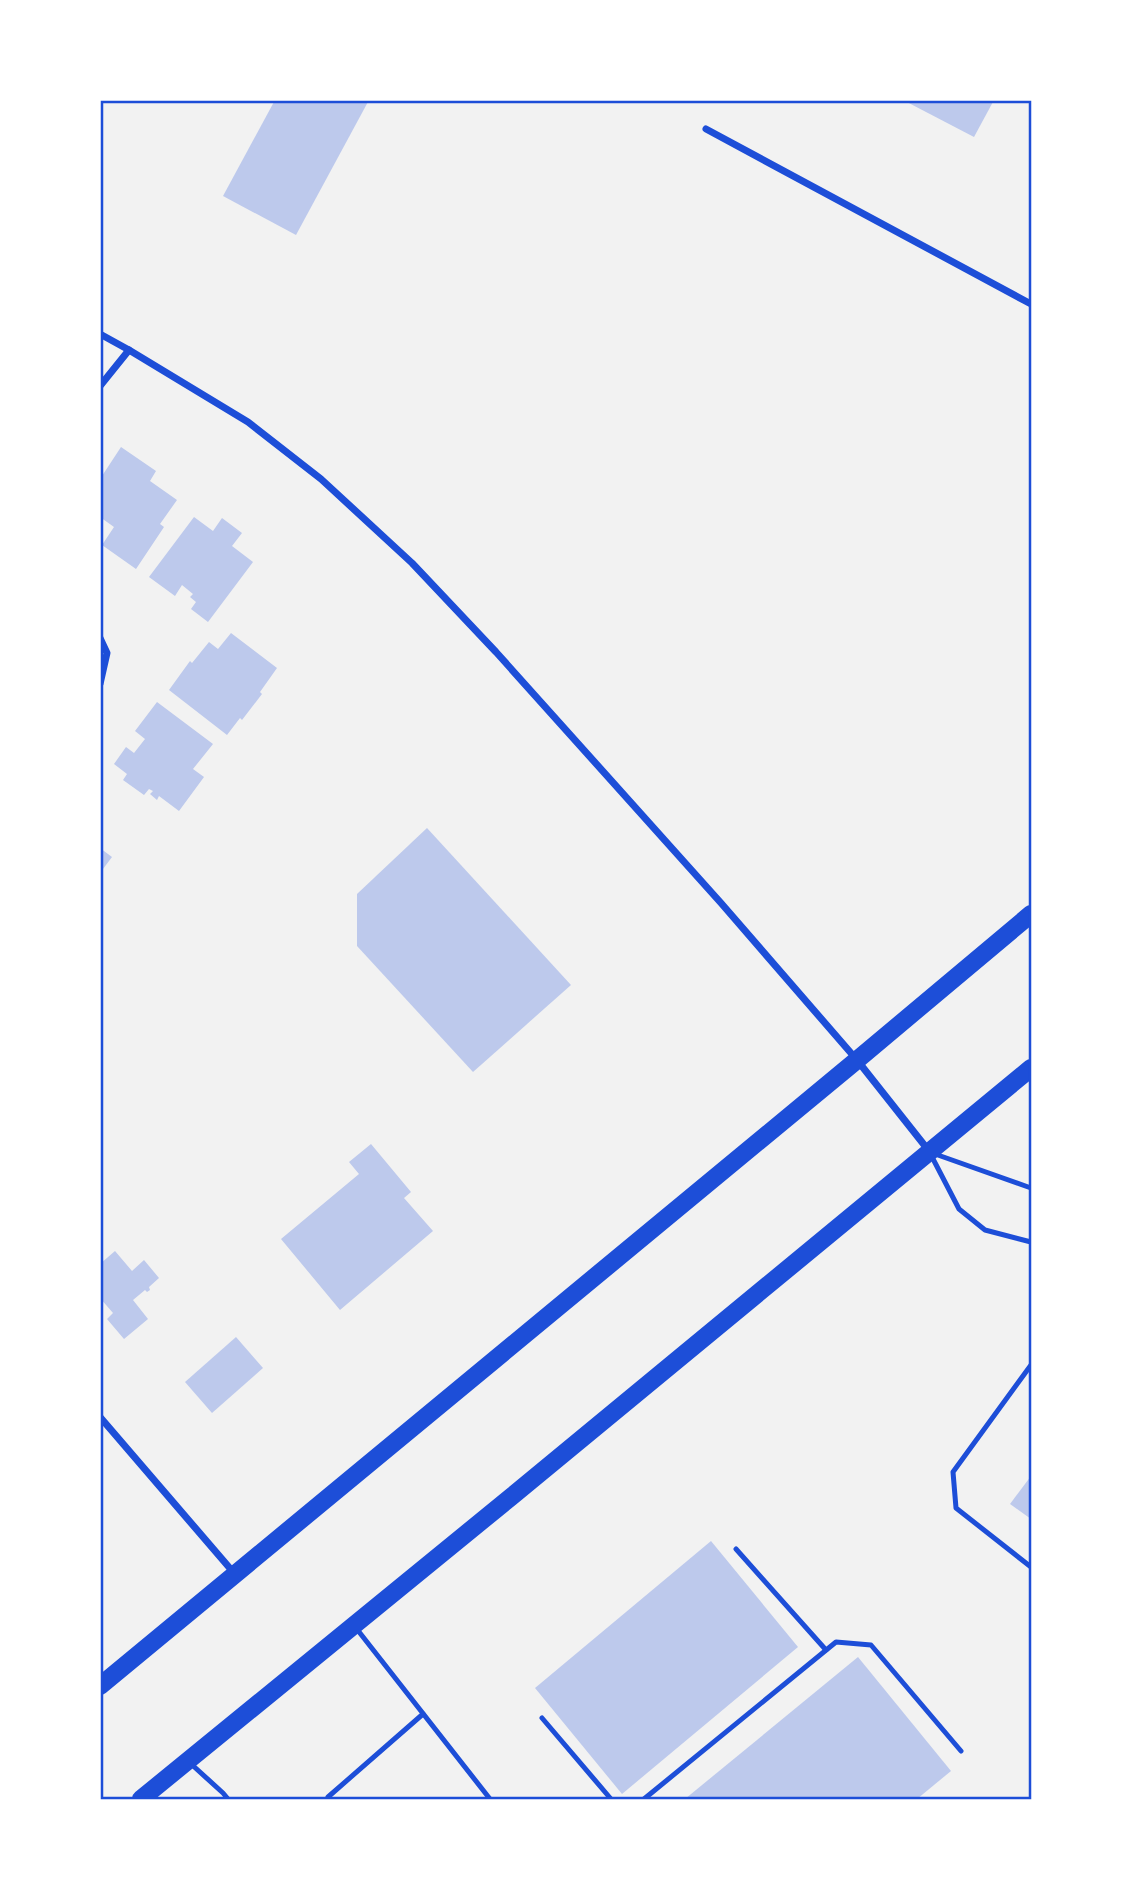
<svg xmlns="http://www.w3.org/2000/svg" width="1131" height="1899" font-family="Georgia,serif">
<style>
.building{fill:#bdc9ec}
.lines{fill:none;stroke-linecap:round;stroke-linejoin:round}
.service{stroke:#1d4ed8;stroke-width:5}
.minor{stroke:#1d4ed8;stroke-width:7}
.primary{stroke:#1d4ed8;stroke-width:18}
.neatline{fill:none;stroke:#1d4ed8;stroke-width:2.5}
</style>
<rect width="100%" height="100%" fill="#f2f2f2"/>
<!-- building -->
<g class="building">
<path d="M 275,100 L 369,100 L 296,235 L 223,196 Z"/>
<path d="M 903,100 L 994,100 L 974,137 Z"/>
<path d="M 121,447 L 156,471 L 150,481 L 177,500 L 160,524 L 164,527 L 136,569 L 102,545 L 114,527 L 100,517 L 100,479 Z"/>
<path d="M 194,517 L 213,531 L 222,518 L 242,533 L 232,546 L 253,562 L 208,622 L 191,609 L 196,602 L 190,597 L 193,594 L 182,585 L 175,596 L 149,577 Z"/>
<path d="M 231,633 L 277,668 L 260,692 L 262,694 L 242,720 L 240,718 L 227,735 L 169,690 L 190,661 L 192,663 L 209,642 L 218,649 Z"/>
<path d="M 157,702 L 213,744 L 193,769 L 204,777 L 179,811 L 159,796 L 157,800 L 150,794 L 153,791 L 149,789 L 144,795 L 123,780 L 127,774 L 114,764 L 126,747 L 134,753 L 145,739 L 135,731 Z"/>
<path d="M 427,828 L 571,985 L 473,1072 L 357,946 L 357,894 Z"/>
<path d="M 100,848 L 112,857 L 100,873 Z"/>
<path d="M 371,1144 L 411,1192 L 404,1198 L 433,1231 L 340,1310 L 281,1239 L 359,1174 L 349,1162 Z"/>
<path d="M 115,1251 L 132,1271 L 144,1260 L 159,1278 L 149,1287 L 150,1290 L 147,1292 L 145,1290 L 133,1300 L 148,1319 L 124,1339 L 107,1319 L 113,1313 L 100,1298 L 100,1264 Z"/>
<path d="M 236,1337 L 263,1368 L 212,1413 L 185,1382 Z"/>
<path d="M 1031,1476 L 1031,1519 L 1010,1504 Z"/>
<path d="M 711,1541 L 798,1647 L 622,1794 L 535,1688 Z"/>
<path d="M 858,1657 L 951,1771 L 917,1799 L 685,1799 Z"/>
</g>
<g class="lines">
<!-- service -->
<g class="service">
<path d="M 935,1154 L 1031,1188"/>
<path d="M 931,1155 L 959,1209 L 985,1230 L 1031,1242"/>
<path d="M 1031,1365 L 953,1472 L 956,1508 L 1031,1567"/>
<path d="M 736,1549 L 826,1650"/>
<path d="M 356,1628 L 490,1799"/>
<path d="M 542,1718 L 611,1799"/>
<path d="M 190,1763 L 223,1793 L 228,1799"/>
<path d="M 328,1797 L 423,1714"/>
<path d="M 644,1799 L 836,1642 L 871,1645 L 961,1751"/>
</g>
<!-- minor -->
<g class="minor">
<path d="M 706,129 L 1031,304"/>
<path d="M 100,334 L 129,350 L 248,422 L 321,479 L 412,563 L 496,652 L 721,903 L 857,1060 L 929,1151"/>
<path d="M 100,386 L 129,350"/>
<path d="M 100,638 L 107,653 L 100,684"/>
<path d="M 100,1417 L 234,1573"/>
</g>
<!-- primary -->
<g class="primary">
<path d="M 100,1686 L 857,1060 L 1031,914"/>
<path d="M 141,1799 L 511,1497 L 1031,1068"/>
</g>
</g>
<!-- border -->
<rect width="1131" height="1899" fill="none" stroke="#ffffff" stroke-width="203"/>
<rect x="102" y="102" width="928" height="1696" class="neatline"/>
</svg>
